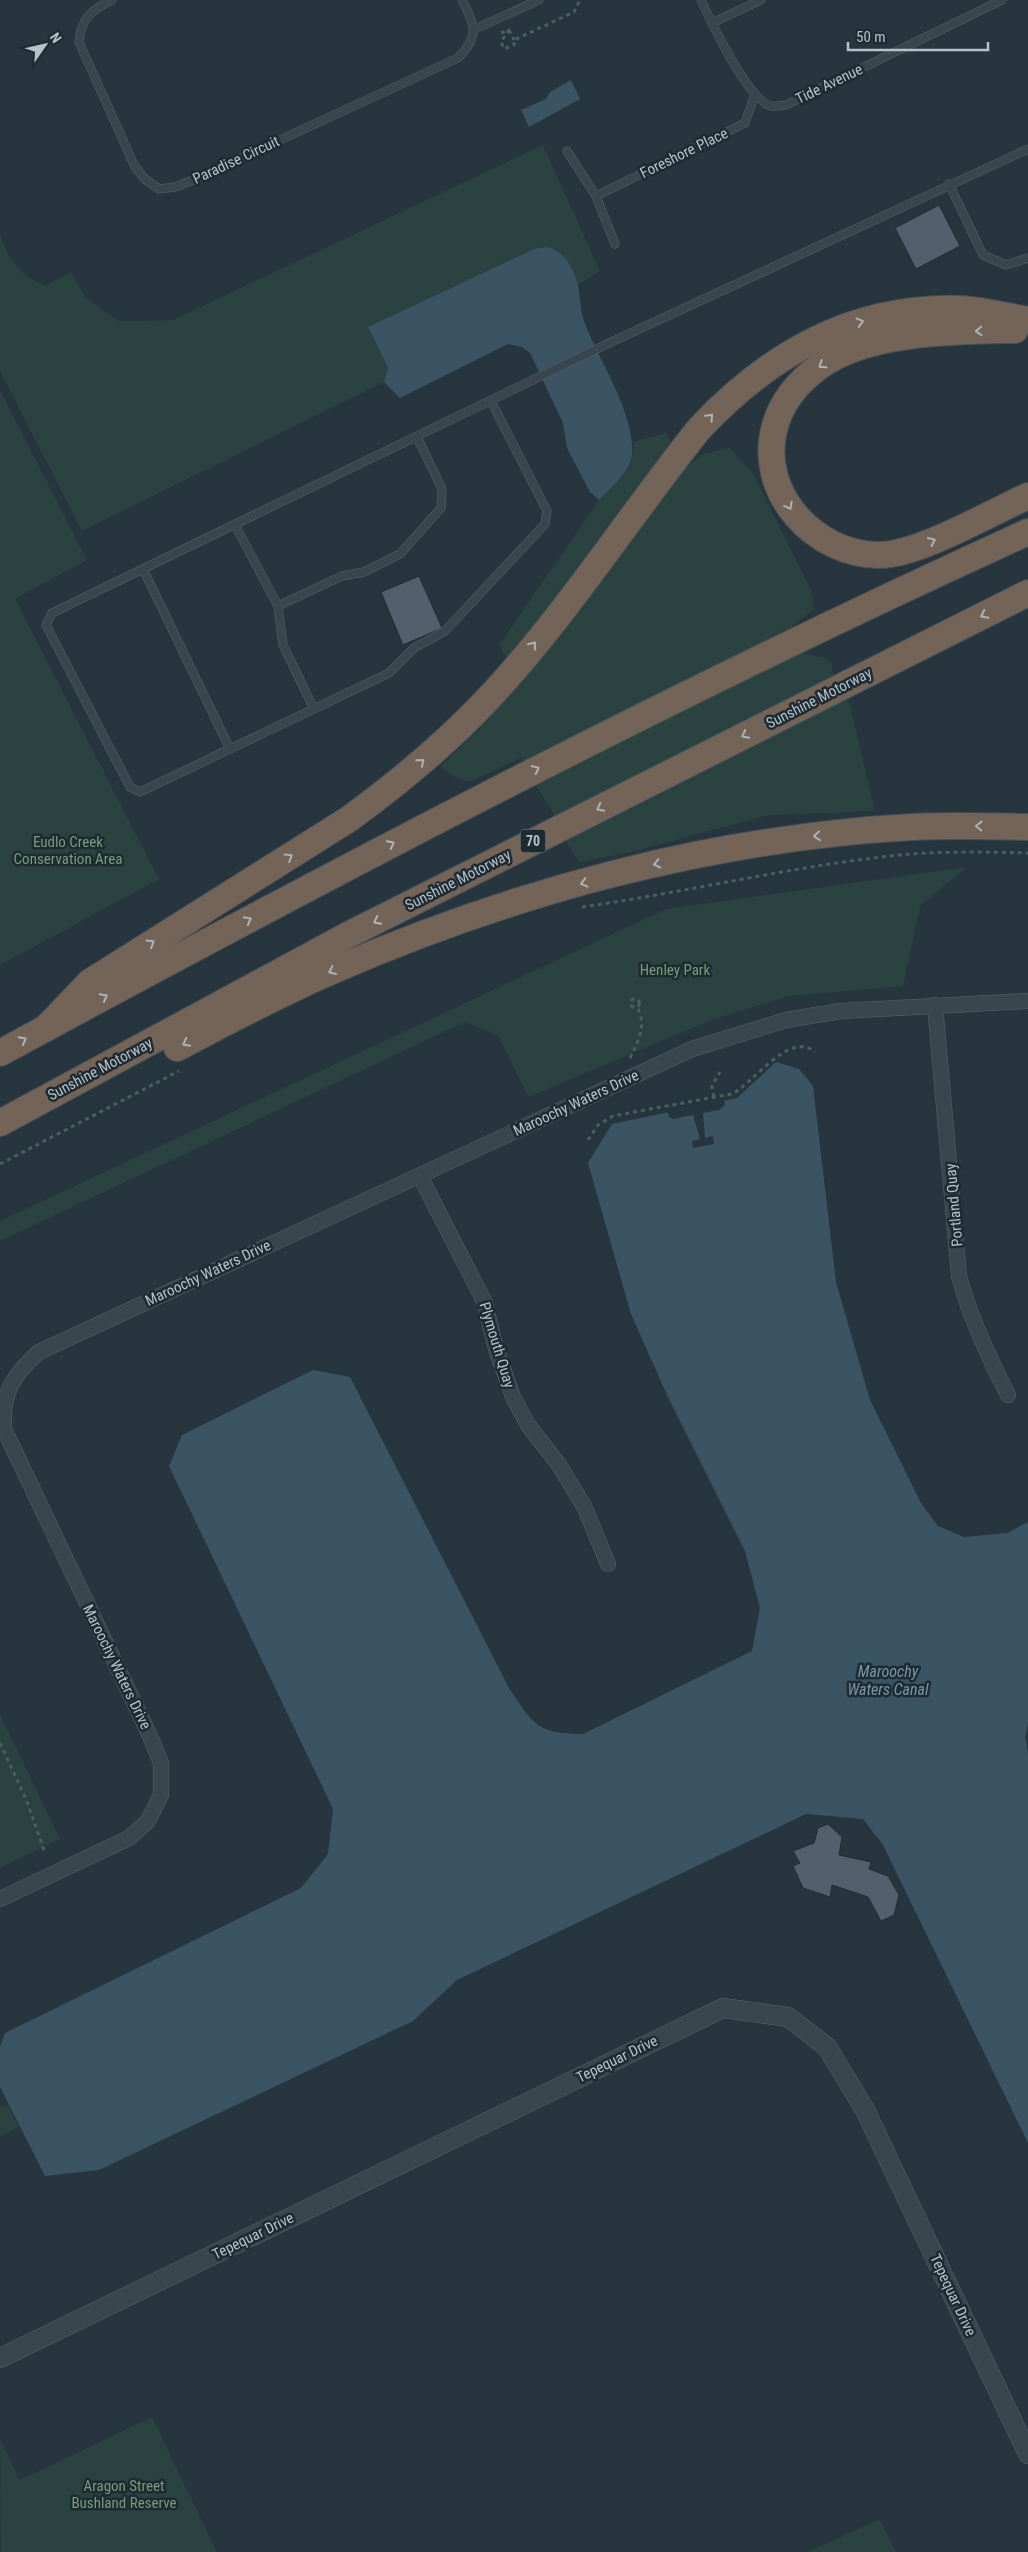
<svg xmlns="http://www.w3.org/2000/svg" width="1028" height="2552" font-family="'Roboto Condensed',sans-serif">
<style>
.green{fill:#2b4340}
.water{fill:#3a5464}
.pier{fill:#26353e}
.building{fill:#51606c;stroke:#212d35}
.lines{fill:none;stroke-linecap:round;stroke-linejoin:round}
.service-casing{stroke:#58646c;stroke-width:9}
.minor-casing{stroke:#58646c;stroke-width:16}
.tertiary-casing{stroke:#58646c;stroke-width:20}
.motorway-casing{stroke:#455159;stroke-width:28}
.path{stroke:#4a5f5e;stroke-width:3;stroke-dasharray:4 4;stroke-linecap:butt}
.service{stroke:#3a464e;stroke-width:8}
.minor{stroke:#3a464e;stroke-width:15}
.tertiary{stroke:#3a464e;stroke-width:19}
.motorway{stroke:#746357;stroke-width:26}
.oneway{stroke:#acb3b8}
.labels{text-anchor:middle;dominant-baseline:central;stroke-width:5;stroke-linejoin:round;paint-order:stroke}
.shield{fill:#1f2b33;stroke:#89949c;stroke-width:1}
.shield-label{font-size:14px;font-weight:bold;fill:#b6c1c9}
.street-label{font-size:15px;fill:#b6c1c9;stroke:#1f2b33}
.park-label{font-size:15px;fill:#759e77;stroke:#1f2b33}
.water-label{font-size:16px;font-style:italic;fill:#7896aa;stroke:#1f2b33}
</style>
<rect width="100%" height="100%" fill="#26353e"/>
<!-- green -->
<g class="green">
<path d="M 543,145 L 600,271 L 578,285 L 574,273 L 534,249 L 368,327 L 388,368 L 384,382 L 82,531 L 0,371 L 0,234 C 8,260 20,275 45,286 L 71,272 L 85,297 L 119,321 L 173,320 Z"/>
<path d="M 0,390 L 87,560 L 15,599 L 159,879 L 0,965 Z"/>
<path d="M 666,433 L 686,468 L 701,455 L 729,447 L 753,473 L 811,590 L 814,609 L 791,628 L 803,654 L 822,657 L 832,663 L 832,671 L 850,705 L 875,811 L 769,815 L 631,852 L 580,862 C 567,846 561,830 552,812 C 542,794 530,777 521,758 L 469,782 L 452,776 L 441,766 L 487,721 L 518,680 L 499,645 L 599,500 L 622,475 L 632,457 L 633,442 Z"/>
<path d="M 967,867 L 920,906 L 903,986 L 790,996 L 714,1019 L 528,1097 L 498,1035 L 465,1022 L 0,1241 L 0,1221 L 666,909 Z"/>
<path d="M 0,1714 L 60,1839 L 0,1868 Z"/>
<path d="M 7,2104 L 19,2127 L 0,2137 L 0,2107 Z"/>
<path d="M 152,2417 L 217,2552 L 1,2552 L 0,2439 L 20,2480 Z"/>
<path d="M 880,2519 L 896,2552 L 808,2552 Z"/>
</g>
<!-- water -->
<g class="water">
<path d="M 571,80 L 580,99 L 529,127 L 521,110 L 546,99 L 550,92 Z"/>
<path d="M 548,247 C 561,251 568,260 574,273 C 581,288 579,306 584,321 C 598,359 635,413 632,454 C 631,471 610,488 599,500 L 590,492 L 567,448 L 563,423 L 530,353 L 522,347 L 508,344 L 400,398 L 384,382 L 388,368 L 368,327 L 534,249 Z"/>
<path d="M 776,1062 L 799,1069 L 813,1086 L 836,1282 L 870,1400 L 921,1503 L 938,1526 L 964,1537 L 1007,1533 L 1028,1522 L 1028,1724 L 1025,1736 L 1028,1753 L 1028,2143 L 883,1845 L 863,1819 L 806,1814 L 457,1980 L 413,2021 L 99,2170 L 45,2176 L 0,2087 L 0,2046 L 5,2033 L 301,1888 L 328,1854 L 333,1809 L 169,1466 L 182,1435 L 313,1370 L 350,1377 L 509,1688 C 533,1724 537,1734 583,1734 L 752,1651 L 760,1608 L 745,1551 L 667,1395 L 631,1314 L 588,1163 L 612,1124 L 737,1098 Z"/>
</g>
<!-- pier -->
<path class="pier" d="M 724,1098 L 725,1105 L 719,1110 L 703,1113 L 705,1138 L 713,1136 L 714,1144 L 693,1148 L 692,1141 L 700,1139 L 693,1115 L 673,1119 L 669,1117 L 667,1110 Z"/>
<!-- building -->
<g class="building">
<path d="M 939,205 L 960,246 L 916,269 L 895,228 Z"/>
<path d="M 419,576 L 442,628 L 403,645 L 381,592 Z"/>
<path d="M 828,1824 L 842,1837 L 839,1855 L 871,1862 L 869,1869 L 888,1876 L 899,1895 L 894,1915 L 881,1921 L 868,1897 L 832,1885 L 830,1897 L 803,1888 L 793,1866 L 800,1863 L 793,1851 L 814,1843 L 818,1828 Z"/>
</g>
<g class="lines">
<!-- service casing -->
<g class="service-casing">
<g id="service">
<path d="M 112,0 C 91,10 81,19 79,42 L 135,167 L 145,179 L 159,189 L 175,187 L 193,180 L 458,58 C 480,36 475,26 462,0"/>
<path d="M 701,0 C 711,22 748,100 771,106 C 775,107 782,105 786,105 L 1002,0"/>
<path d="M 712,23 L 761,0"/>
<path d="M 475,29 L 539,0"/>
<path d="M 567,151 L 596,196 L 615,244"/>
<path d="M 949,184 L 983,255 L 1006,265 L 1028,258"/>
<path d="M 596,196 L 745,123 L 755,94"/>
<path d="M 491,401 L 547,511 L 545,524 L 445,631 L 414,648 L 389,673 L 140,792 L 130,787 L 46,625 L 52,613 L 607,344 L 1028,149"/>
<path d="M 235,525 L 278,606 L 283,645 L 314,709"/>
<path d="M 143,569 L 230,749"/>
<path d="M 278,606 L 342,576 L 364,572 L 400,554 L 441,508 L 442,489 L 417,437"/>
</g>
</g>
<!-- minor casing -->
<g class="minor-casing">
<g id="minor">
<path d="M 935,1005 L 959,1276 C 970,1318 989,1357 1008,1395"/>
<path d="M 420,1176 L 485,1303 L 496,1349 L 513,1397 L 528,1425 L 559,1465 L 584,1506 L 608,1564"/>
<path d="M 0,1899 L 129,1838 L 148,1821 L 161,1795 L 161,1763 L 150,1736 L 4,1429 C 2,1393 12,1376 39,1352 L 692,1049 L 786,1020 L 810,1016 L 841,1011 L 1028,1001"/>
</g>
</g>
<!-- tertiary casing -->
<g class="tertiary-casing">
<path id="tertiary" d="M 0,2358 L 723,2008 L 788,2017 L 827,2047 L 865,2110 L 1028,2454"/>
</g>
<!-- motorway casing -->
<g class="motorway-casing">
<g id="motorway">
<path d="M 1015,330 C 957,331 868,331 820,366 C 799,381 782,401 775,426 C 756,492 815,556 881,555 C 920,554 990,513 1028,496"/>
<path d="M 46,1028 L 90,982 L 349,819 C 397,784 443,746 484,703 C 564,619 627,519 699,429 C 770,353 854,306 960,309 C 983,310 1006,316 1028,320"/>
<path d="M 177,1048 C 229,1021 280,993 334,970 C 516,891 713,838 912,827 C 951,825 989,826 1028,827"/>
<path d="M 0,1053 C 338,870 678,691 1028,532"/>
<path d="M 0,1123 L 350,934 L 1028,593"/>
</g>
</g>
<!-- path -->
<g class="path">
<path d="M 509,30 L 514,40"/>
<path d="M 501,33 L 509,30 L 501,42 L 504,49 L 514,45 L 514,40 L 574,12 L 580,0"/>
<path d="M 582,907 C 688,892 793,866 899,855 C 942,851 986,852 1028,853"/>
<circle cx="635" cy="1003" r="4.5"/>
<path d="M 630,1058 C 639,1039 647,1026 637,1007"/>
<path d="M 714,1097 L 712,1086 L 720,1072"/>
<path d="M 588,1140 L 598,1125 L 613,1116 L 731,1094 C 751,1087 789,1029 815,1052"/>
<path d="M 0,1164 L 179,1071"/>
<path d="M 0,1743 L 26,1799 L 45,1853"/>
</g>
<!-- service -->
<use href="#service" class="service"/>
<!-- minor -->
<use href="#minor" class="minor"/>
<!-- tertiary -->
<use href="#tertiary" class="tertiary"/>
<!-- motorway -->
<use href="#motorway" class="motorway"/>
</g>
<!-- one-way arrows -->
<defs><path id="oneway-chevron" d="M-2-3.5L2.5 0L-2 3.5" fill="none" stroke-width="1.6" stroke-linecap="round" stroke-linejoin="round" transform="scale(1.25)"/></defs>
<g class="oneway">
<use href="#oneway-chevron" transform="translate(860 322) rotate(-15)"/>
<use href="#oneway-chevron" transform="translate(979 331) rotate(178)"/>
<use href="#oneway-chevron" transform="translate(822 365) rotate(147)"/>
<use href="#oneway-chevron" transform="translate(710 417) rotate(-47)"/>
<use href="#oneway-chevron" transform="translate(789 506) rotate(61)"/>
<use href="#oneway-chevron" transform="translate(932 541) rotate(-25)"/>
<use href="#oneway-chevron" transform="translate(984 615) rotate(153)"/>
<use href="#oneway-chevron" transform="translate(533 645) rotate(-51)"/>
<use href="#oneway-chevron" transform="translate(745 735) rotate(153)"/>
<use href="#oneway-chevron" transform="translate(421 762) rotate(-41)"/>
<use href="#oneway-chevron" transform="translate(536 769) rotate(-26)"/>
<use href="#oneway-chevron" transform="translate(600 808) rotate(153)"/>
<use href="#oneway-chevron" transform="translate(979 826) rotate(-179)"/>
<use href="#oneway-chevron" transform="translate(817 836) rotate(174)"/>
<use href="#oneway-chevron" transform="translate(391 844) rotate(-27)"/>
<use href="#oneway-chevron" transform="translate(289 857) rotate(-32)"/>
<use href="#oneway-chevron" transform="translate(657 864) rotate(167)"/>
<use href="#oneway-chevron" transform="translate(584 883) rotate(165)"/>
<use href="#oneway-chevron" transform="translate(248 920) rotate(-28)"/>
<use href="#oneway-chevron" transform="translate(377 921) rotate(153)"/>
<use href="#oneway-chevron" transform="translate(151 943) rotate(-32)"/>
<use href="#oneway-chevron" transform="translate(332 971) rotate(156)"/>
<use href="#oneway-chevron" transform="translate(104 997) rotate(-28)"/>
<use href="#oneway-chevron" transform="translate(23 1040) rotate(-28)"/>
<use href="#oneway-chevron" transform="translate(186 1043) rotate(153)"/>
</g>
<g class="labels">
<!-- shield labels -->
<rect class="shield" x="520.5" y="829.5" width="25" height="23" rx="4"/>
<g class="shield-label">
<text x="533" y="841">70</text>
</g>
<!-- street labels -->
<g class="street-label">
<text transform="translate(829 84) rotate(-26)">Tide Avenue</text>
<text transform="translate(684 153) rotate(-26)">Foreshore Place</text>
<text transform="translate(236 160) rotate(-25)">Paradise Circuit</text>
<text transform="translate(819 698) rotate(-27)">Sunshine Motorway</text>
<text transform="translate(458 880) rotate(-27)">Sunshine Motorway</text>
<text transform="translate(100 1069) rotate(-28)">Sunshine Motorway</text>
<text transform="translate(576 1103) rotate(-25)">Maroochy Waters Drive</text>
<text transform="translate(954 1205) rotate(-95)">Portland Quay</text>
<text transform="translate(208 1273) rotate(-25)">Maroochy Waters Drive</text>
<text transform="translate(497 1345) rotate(73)">Plymouth Quay</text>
<text transform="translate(117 1667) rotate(64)">Maroochy Waters Drive</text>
<text transform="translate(617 2059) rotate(-26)">Tepequar Drive</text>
<text transform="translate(253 2236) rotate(-26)">Tepequar Drive</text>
<text transform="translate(953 2295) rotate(65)">Tepequar Drive</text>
</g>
<!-- park labels -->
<g class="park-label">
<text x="68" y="842">Eudlo Creek<tspan x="68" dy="17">Conservation Area</tspan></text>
<text x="675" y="970">Henley Park</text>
<text x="124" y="2486">Aragon Street<tspan x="124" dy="17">Bushland Reserve</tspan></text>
</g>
<!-- water labels -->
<g class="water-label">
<text x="888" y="1671">Maroochy<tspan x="888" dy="18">Waters Canal</tspan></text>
</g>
</g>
<!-- north arrow -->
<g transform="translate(45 45) rotate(56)" stroke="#1f2b33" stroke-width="4" paint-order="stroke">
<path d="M0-4L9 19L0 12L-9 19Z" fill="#b6c1c9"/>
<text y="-8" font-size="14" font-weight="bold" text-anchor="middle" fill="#b6c1c9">N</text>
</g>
<!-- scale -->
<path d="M848 42v8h140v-8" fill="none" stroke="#b6c1c9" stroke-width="2.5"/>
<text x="856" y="42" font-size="15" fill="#b6c1c9" stroke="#1f2b33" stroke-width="4" paint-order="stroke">50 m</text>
</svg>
